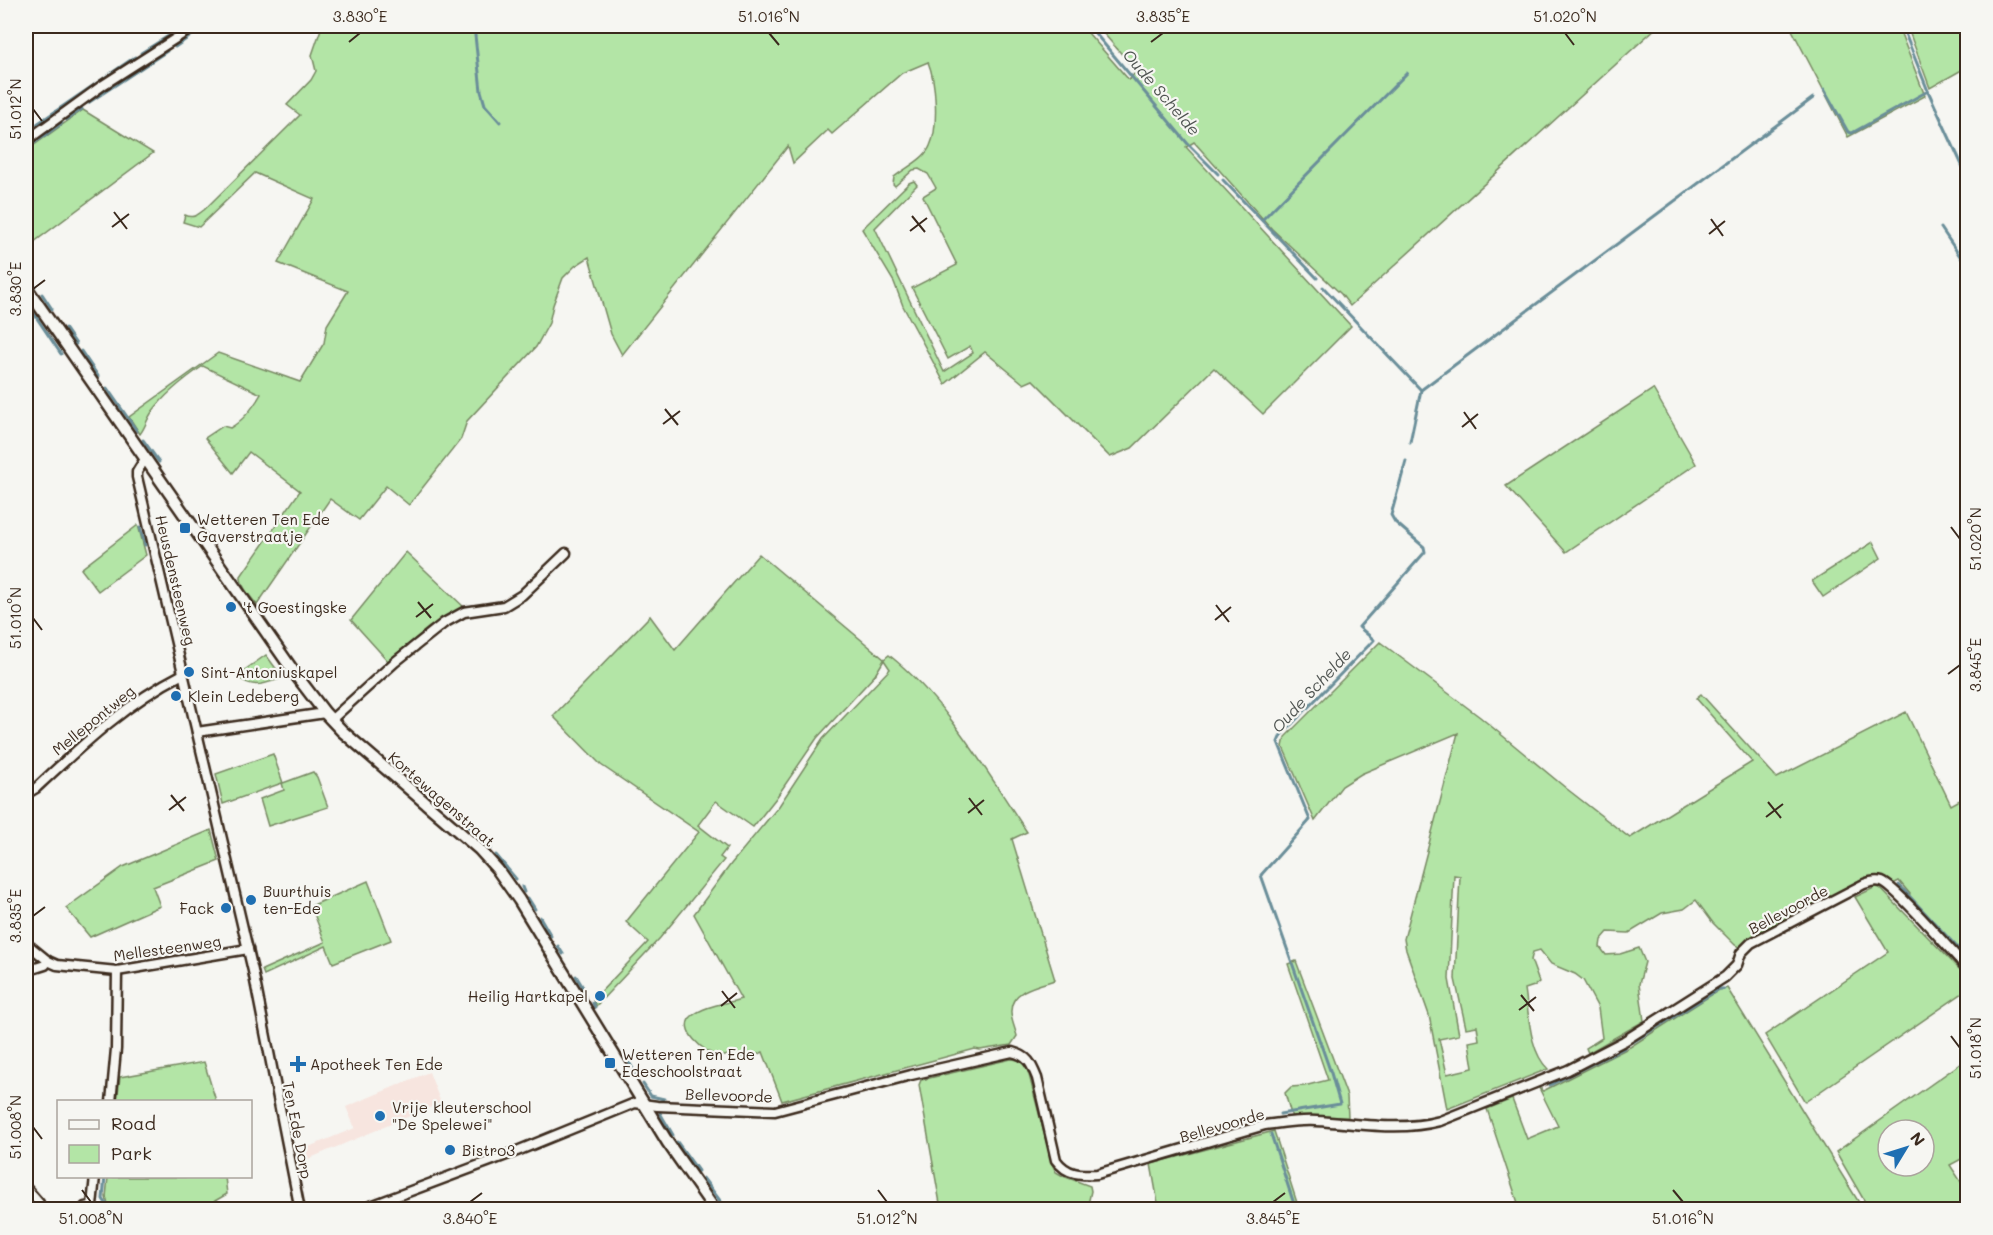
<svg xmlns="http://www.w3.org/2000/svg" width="1993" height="1235" font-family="Mali,sans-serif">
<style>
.built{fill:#f7e5df}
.green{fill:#b3e5a6;stroke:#778862;stroke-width:1.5;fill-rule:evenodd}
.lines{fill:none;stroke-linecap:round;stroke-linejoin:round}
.stream{stroke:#6a8e99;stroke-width:3}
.minor-casing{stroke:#3b2a1e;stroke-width:13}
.tertiary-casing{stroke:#3b2a1e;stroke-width:15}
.minor{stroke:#f6f6f2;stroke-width:8}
.tertiary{stroke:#f6f6f2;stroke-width:10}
.ticks{fill:none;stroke:#3b2a1e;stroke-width:2}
.poi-dot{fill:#1f6fb2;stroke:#f6f6f2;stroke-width:2}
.labels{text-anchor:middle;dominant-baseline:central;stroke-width:4.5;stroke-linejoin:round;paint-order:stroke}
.poi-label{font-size:15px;fill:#3b2a1e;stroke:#f6f6f2;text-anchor:start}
.street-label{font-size:15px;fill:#3b2a1e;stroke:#f6f6f2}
.water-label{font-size:16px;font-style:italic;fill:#4f5451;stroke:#f6f6f2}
.neatline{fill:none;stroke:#3b2a1e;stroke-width:2}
.ticks-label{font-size:15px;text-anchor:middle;fill:#3b2a1e}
</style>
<rect width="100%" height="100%" fill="#f6f6f2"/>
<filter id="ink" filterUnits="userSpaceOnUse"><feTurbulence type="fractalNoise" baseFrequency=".0167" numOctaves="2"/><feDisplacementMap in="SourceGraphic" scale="12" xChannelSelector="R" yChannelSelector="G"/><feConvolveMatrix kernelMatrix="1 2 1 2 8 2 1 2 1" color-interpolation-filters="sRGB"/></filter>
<g filter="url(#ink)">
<!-- built -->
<path class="built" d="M 429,1072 L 441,1103 L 308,1159 L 306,1148 L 355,1128 L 346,1107 Z"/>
<!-- green -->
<g class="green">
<path d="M 322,26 L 1082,26 L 1129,80 L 1135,73 L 1127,60 L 1097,26 L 1658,26 L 1350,306 L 1341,294 L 1272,229 L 1194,142 L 1186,147 L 1351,326 L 1263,414 L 1214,368 L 1132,448 L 1110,457 L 1033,380 L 1024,384 L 985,352 L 945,384 L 903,306 L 894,282 L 862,229 L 909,183 L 914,181 L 917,185 L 875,228 L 944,372 L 973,353 L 970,346 L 948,359 L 912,288 L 957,265 L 923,196 L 936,188 L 928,174 L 919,169 L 913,170 L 895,186 L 893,184 L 894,177 C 905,168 925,159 930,146 C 939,127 936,81 928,62 L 902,73 L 832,134 L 828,130 L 793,163 L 788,146 L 622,355 L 611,334 L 589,257 L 575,266 L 563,278 L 553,305 L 549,323 L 536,347 L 467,421 L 461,439 L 409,505 L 386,486 L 359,520 L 330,499 L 257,605 C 251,597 240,586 241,576 L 300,491 L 249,452 L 233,473 L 205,438 L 223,426 L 230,428 C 244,420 253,408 261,394 L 203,366 C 184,379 165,394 152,412 C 147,419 145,428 140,434 L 129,417 L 218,353 L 300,382 L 324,343 L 327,325 L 348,291 L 278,263 L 314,199 L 255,173 L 199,227 L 183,222 L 185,215 C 194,219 197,215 204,210 L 300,115 L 287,105 L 311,80 L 316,71 L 312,55 Z"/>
<path d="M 1790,26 L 1898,26 L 1925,96 L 1848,137 Z"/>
<path d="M 1907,26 L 1967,26 L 1967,67 L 1930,88 Z"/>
<path d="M 83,110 L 153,153 L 26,248 L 26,151 Z"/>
<path d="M 1653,389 L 1696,464 L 1566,552 L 1506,486 Z"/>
<path d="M 138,525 L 146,555 L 98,591 L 81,569 Z"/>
<path d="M 1873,542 L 1881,558 L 1823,597 L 1812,581 Z"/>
<path d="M 406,552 L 464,607 L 429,627 L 388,661 L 351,620 Z"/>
<path d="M 759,554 L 884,659 L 889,655 C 947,701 986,771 1027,832 L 1012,839 L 1055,980 C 1039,985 1010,990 1011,1012 C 1011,1020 1015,1028 1017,1036 L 1011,1045 L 980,1050 L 975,1049 L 782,1101 L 763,1052 C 758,1054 751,1058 745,1058 C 741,1058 737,1054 732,1055 C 728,1055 723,1057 718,1056 C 705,1053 676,1029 692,1016 C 706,1005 725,1004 741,999 L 694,914 L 731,864 L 779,806 L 823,739 L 890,669 L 884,660 L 875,675 L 817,738 L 776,798 L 753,827 L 716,801 L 698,825 L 727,848 L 720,857 L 724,860 L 660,938 L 596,1006 L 593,1000 L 648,942 L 626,922 L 699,832 L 601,765 L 553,716 L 650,616 L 675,650 Z"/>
<path d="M 1380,642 L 1480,717 L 1567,789 L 1630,838 L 1752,762 L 1696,698 L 1701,694 L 1777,778 L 1906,712 L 1951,805 L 1967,796 L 1967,961 L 1907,897 L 1910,894 L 1899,881 L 1891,885 L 1883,880 L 1819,903 L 1752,938 L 1739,947 L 1735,945 L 1713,923 L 1696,900 L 1684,909 L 1662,913 L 1629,933 L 1608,932 L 1601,940 L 1600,947 L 1606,955 L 1620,954 L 1639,948 L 1645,962 L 1639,984 L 1644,1021 L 1588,1053 L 1586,1048 L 1602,1038 L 1598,1008 L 1583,980 L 1575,974 L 1551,964 L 1540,950 L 1533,952 L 1531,960 L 1539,982 L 1534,986 L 1525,989 C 1529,1014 1529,1051 1548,1069 L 1447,1109 L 1429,1015 L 1406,950 L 1404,939 L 1458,733 L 1361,774 L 1342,786 L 1315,821 L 1283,747 L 1285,737 ZM 1454,875 L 1460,876 L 1455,979 L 1466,1028 L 1477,1026 L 1479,1040 L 1469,1042 L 1473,1068 L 1447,1074 L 1439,1039 L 1459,1035 L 1449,979 Z"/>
<path d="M 266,655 L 283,678 C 263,684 254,690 236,676 Z"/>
<path d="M 273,754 L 283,783 L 313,772 L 317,777 L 328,807 L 268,826 L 260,799 L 284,790 L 282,783 L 223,804 L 216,774 Z"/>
<path d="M 211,830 L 219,861 L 153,887 L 160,906 L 90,937 L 66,908 L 123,867 Z"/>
<path d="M 368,881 L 391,940 L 333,963 L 326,946 L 264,975 L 262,970 L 325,942 L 311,906 Z"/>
<path d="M 1876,887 L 1880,888 L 1967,977 L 1967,990 L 1805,1102 L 1765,1035 L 1888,952 L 1855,897 Z"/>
<path d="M 1296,961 L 1347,1096 L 1348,1117 L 1292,1118 L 1285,1093 L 1291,1087 L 1304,1086 L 1328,1080 L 1288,964 Z"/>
<path d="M 1727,988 L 1863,1209 L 1520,1209 L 1487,1109 L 1512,1099 L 1527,1139 L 1558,1126 L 1539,1088 L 1543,1091 L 1630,1047 L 1719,990 Z"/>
<path d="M 1011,1059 C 1020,1059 1023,1063 1028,1071 L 1052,1164 L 1056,1172 L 1063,1176 L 1090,1186 L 1091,1191 L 1087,1209 L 941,1209 L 919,1085 L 921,1080 Z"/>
<path d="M 1967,1059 L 1967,1156 L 1950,1165 L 1967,1191 L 1967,1209 L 1869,1209 L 1836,1152 ZM 1888,1130 L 1924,1130 L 1924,1166 L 1888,1166 Z"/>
<path d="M 204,1062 L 216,1101 L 117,1101 L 120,1077 Z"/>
<path d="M 1274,1131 L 1299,1209 L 1159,1209 L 1151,1164 Z"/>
<path d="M 108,1177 L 225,1177 L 227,1194 L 201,1209 L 109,1209 L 106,1197 Z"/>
</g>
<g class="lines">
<!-- stream -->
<g class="stream">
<path d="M 474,26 L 481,91 L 485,105 L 500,122"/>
<path d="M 1089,26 L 1188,144 L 1218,174"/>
<path d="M 1902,26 L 1928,91 L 1968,178"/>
<path d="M 174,32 L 185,26"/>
<path d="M 175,47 L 202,28"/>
<path d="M 141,53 L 170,35"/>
<path d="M 1824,89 L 1848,132 L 1852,133 L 1928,91"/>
<path d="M 88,103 L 167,51"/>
<path d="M 66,120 L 82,109"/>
<path d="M 37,124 L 135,57"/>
<path d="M 26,134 L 30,130"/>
<path d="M 26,149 L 62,123"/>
<path d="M 1223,180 L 1317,278"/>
<path d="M 1964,198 L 1968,195"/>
<path d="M 1262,220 L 1407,73"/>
<path d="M 1941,228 L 1968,268"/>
<path d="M 26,272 L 35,286"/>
<path d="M 1323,287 L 1421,390 L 1410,442"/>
<path d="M 42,294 L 52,309"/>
<path d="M 26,302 L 61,354"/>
<path d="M 65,328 L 76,344"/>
<path d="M 81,351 L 98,376"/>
<path d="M 107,388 L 137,431"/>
<path d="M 1421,390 L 1813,98"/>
<path d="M 143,440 L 159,462"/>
<path d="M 140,527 L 145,545"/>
<path d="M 469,827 L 479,836"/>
<path d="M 486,843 L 491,848"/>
<path d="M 496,855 L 516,879"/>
<path d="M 1899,885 L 1968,959"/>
<path d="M 522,887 L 524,892"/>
<path d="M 528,898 L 535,909"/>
<path d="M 540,917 L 551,936"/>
<path d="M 558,946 L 563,954"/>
<path d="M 576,976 L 584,989"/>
<path d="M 593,1003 L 595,1007"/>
<path d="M 1633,1042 L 1719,989 L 1724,989"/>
<path d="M 629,1062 L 638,1078"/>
<path d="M 643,1084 L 651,1096 L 664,1099"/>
<path d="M 1550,1085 L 1624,1048"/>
<path d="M 660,1113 L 673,1135"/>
<path d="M 1280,1114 L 1340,1104 L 1331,1073 L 1261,875 L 1310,820 L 1278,742 L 1281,735 L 1374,640 L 1359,627 L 1425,552 L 1424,547 L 1395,522 L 1391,515 L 1406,461"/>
<path d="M 1271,1134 L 1296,1210"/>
<path d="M 677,1142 L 698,1171"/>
<path d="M 105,1176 L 103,1199 L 107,1205"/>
<path d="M 703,1178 L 727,1210"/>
<path d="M 112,1209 L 112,1210"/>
</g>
<!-- minor casing -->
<g class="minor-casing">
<g id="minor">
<path d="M 26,141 L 103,85 L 195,26"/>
<path d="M 145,459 L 137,472 L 137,477 L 253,971 L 300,1210"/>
<path d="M 331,720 L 395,662 L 444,623 L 464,612 L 504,606 L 522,595 L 566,553"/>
<path d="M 197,732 L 325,713"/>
<path d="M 26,794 L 36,788 C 82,745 126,703 183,674"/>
<path d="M 26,943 L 48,961 L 57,965 L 117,971 L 248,949"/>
<path d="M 26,971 L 45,965 L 48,961"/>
<path d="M 111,1102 L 116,1049 L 117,971"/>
<path d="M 26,1188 L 39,1203 L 42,1210"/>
<path d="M 85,1207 L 92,1206 L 95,1176"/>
<path d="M 360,1210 L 517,1151 L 635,1103 L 657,1106 L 775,1111 L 911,1075 L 1012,1052 C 1028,1056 1031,1063 1037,1078 L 1056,1160 C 1067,1175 1080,1175 1097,1174 L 1265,1125 C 1281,1123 1299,1120 1316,1121 C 1358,1123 1398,1132 1440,1121 L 1568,1070 L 1624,1041 L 1725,977 L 1737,965 L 1741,953 L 1751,943 L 1864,884 C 1869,882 1876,880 1882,882 C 1897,888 1953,953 1968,969"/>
</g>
</g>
<!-- tertiary casing -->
<g class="tertiary-casing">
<path id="tertiary" d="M 26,287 L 296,675 L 325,713 L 342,731 L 479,849 L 497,869 L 519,900 L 668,1143 L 715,1210"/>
</g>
<!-- minor -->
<use href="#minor" class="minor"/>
<!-- tertiary -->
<use href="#tertiary" class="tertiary"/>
</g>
</g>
<!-- ticks -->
<path class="ticks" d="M 769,33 L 779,45M 1565,33 L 1574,45M 349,42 L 360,33M 1151,42 L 1163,33M 33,109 L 42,121M 114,212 L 127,229M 912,216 L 925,232M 1711,219 L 1723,236M 112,227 L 129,214M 910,231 L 927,218M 1709,234 L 1725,221M 33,289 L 45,280M 665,409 L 678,425M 1464,412 L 1476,429M 663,424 L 680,411M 1462,427 L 1478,414M 1951,527 L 1960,539M 418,602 L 431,618M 1216,605 L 1229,622M 416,617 L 433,604M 33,618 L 42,630M 1215,620 L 1231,607M 1948,674 L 1960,665M 171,795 L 184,811M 969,798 L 982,815M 1768,802 L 1781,818M 169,810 L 186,797M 968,813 L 984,800M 1766,817 L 1783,804M 33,916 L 45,907M 722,991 L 735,1008M 1521,995 L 1534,1011M 721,1006 L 737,993M 1519,1010 L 1536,997M 1951,1036 L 1960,1048M 33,1127 L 42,1139M 82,1190 L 91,1202M 878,1190 L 887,1202M 1673,1190 L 1683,1202M 470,1202 L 482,1193M 1273,1202 L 1285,1193"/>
<!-- markers -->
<g class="poi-dot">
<rect x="179" y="522" width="12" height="12" rx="3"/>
<circle cx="231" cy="607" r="6"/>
<circle cx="189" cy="672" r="6"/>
<circle cx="176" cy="696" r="6"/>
<circle cx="251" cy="900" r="6"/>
<circle cx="226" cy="908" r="6"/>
<circle cx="600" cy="996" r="6"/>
<rect x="604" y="1057" width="12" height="12" rx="3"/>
<path d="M295 1055h6v6h6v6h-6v6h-6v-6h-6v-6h6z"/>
<circle cx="380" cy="1116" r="6"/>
<circle cx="450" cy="1150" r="6"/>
</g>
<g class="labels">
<!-- poi labels -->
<g class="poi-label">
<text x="197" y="519">Wetteren Ten Ede<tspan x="197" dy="17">Gaverstraatje</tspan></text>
<text x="243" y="607">'t Goestingske</text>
<text x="201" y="672">Sint-Antoniuskapel</text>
<text x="188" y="696">Klein Ledeberg</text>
<text x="263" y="891">Buurthuis<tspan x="263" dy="17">ten-Ede</tspan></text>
<text x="214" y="908" text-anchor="end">Fack</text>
<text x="588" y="996" text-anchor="end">Heilig Hartkapel</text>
<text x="622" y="1054">Wetteren Ten Ede<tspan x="622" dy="17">Edeschoolstraat</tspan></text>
<text x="310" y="1064">Apotheek Ten Ede</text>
<text x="392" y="1107">Vrije kleuterschool<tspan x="392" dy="17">"De Spelewei"</tspan></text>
<text x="462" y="1150">Bistro3</text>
</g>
<!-- street labels -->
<g class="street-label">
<text transform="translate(176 580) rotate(77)">Heusdensteenweg</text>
<text transform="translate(93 720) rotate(-39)">Mellepontweg</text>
<text transform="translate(442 799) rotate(41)">Kortewagenstraat</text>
<text transform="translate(1788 909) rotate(-28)">Bellevoorde</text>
<text transform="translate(167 948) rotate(-8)">Mellesteenweg</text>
<text transform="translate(729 1095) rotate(2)">Bellevoorde</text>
<text transform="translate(1222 1125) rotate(-16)">Bellevoorde</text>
<text transform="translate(298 1130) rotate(79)">Ten Ede Dorp</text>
</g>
<!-- water labels -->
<g class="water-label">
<text transform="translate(1162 92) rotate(49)">Oude Schelde</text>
<text transform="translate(1311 690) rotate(-47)">Oude Schelde</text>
</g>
</g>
<!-- margin -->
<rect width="1993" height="1235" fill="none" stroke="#f6f6f2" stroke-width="66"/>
<!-- legend -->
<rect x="57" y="1100" width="195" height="78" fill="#f6f6f2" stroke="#aba49d" stroke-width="1.5"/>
<rect x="69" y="1120" width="30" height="9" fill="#f6f6f2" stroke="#aba49d" stroke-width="1.5"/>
<text x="111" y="1130" font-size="18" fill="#3b2a1e">Road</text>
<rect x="69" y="1145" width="30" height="18" fill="#b3e5a6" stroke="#aba49d" stroke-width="1.5"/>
<text x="111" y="1160" font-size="18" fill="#3b2a1e">Park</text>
<!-- north arrow -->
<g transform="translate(1906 1148) rotate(52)"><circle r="28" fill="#f6f6f2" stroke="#aba49d" stroke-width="1.5"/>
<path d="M0-4.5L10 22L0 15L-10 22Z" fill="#1f6fb2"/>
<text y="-9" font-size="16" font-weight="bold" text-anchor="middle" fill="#3b2a1e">N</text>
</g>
<rect x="33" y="33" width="1927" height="1169" class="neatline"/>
<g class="ticks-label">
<text x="360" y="22">3.830°E</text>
<text x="769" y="22">51.016°N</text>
<text x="1163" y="22">3.835°E</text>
<text x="1565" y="22">51.020°N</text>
<text transform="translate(16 109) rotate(-90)" y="5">51.012°N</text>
<text transform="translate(16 289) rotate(-90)" y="5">3.830°E</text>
<text transform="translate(1976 539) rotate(-90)" y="5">51.020°N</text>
<text transform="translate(16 618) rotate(-90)" y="5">51.010°N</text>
<text transform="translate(1976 665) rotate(-90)" y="5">3.845°E</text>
<text transform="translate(16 916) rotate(-90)" y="5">3.835°E</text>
<text transform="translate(1976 1048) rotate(-90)" y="5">51.018°N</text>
<text transform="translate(16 1127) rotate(-90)" y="5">51.008°N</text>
<text x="91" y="1224">51.008°N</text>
<text x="470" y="1224">3.840°E</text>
<text x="887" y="1224">51.012°N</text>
<text x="1273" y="1224">3.845°E</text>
<text x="1683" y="1224">51.016°N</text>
</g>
</svg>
